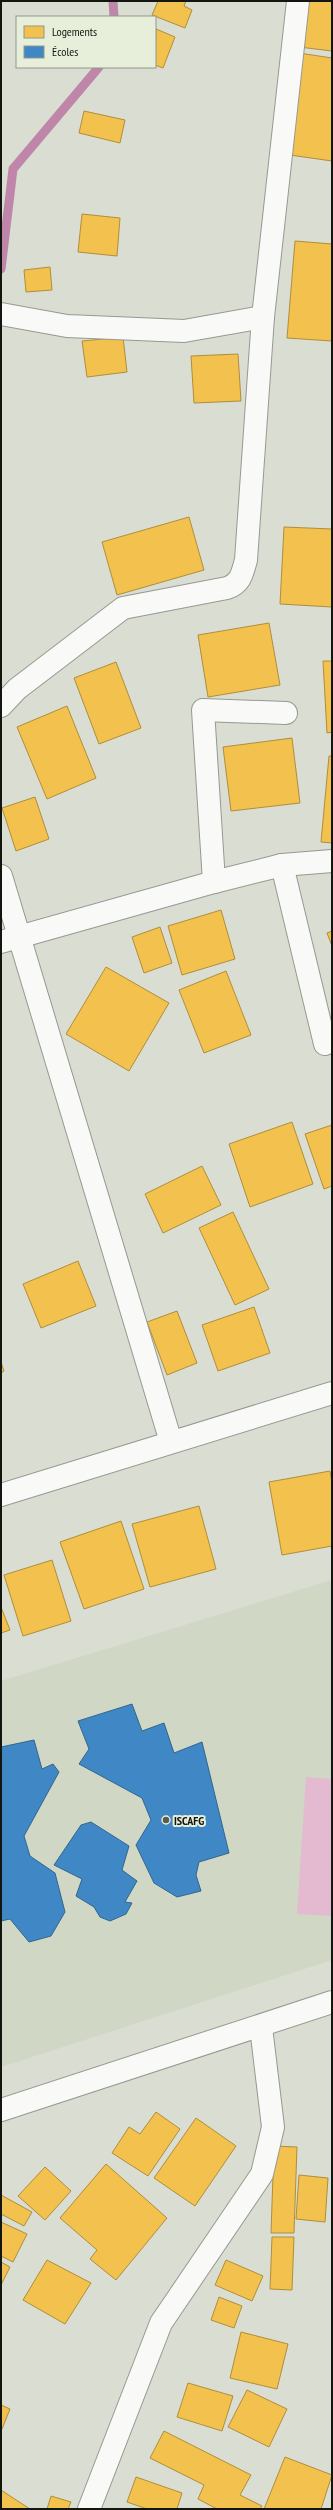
<svg xmlns="http://www.w3.org/2000/svg" width="333" height="2510" font-family="'PT Sans Narrow',sans-serif">
<style>
.built{fill:#d0d7c4}
.green{fill:#e3bad0}
.homes{fill:#f2c14e;stroke:#af8e3b}
.schools{fill:#3f88c5;stroke:#32668e}
.lines{fill:none;stroke-linecap:round;stroke-linejoin:round}
.stream{stroke:#c086a9;stroke-width:9}
.minor-casing{stroke:#969991;stroke-width:24}
.minor{stroke:#f9faf8;stroke-width:22}
.poi-dot{fill:#585c53;stroke:#e7efdb;stroke-width:1.5}
.labels{text-anchor:middle;dominant-baseline:central;stroke-width:4;stroke-linejoin:round;paint-order:stroke}
.poi-label{font-size:12px;font-weight:bold;fill:#13160f;stroke:#e7efdb;text-anchor:start}
</style>
<rect width="100%" height="100%" fill="#d9ddd2"/>
<!-- built -->
<path class="built" d="M 332,1580 L 332,1960 L 1,2067 L 1,1681 Z"/>
<!-- green -->
<path class="green" d="M 306,1777 L 332,1779 L 332,1916 L 297,1914 Z"/>
<!-- homes -->
<g class="homes">
<path d="M 158,1 L 186,1 L 184,6 L 192,10 L 185,28 L 152,15 Z"/>
<path d="M 305,1 L 332,1 L 332,51 L 299,47 Z"/>
<path d="M 156,29 L 175,37 L 163,68 L 155,65 Z"/>
<path d="M 299,53 L 332,58 L 332,161 L 283,154 Z"/>
<path d="M 84,111 L 125,120 L 120,143 L 79,133 Z"/>
<path d="M 82,214 L 120,218 L 117,256 L 78,252 Z"/>
<path d="M 295,241 L 332,244 L 332,341 L 287,338 Z"/>
<path d="M 50,267 L 52,290 L 26,292 L 24,270 Z"/>
<path d="M 123,337 L 127,372 L 87,377 L 82,341 Z"/>
<path d="M 238,354 L 241,401 L 194,403 L 191,356 Z"/>
<path d="M 189,517 L 204,570 L 117,595 L 102,542 Z"/>
<path d="M 284,527 L 332,529 L 332,607 L 280,604 Z"/>
<path d="M 269,623 L 280,685 L 208,697 L 198,635 Z"/>
<path d="M 323,661 L 332,661 L 332,732 L 327,733 Z"/>
<path d="M 116,662 L 141,728 L 99,744 L 74,678 Z"/>
<path d="M 67,706 L 96,778 L 47,799 L 17,727 Z"/>
<path d="M 292,738 L 300,803 L 231,811 L 223,747 Z"/>
<path d="M 329,756 L 332,756 L 332,843 L 321,842 Z"/>
<path d="M 35,797 L 49,839 L 16,851 L 2,808 Z"/>
<path d="M 221,910 L 235,959 L 182,975 L 168,926 Z"/>
<path d="M 160,927 L 172,963 L 144,973 L 132,937 Z"/>
<path d="M 332,931 L 332,946 L 327,933 Z"/>
<path d="M 106,967 L 169,1003 L 129,1071 L 66,1034 Z"/>
<path d="M 226,971 L 251,1035 L 204,1053 L 179,990 Z"/>
<path d="M 292,1122 L 313,1184 L 250,1207 L 229,1144 Z"/>
<path d="M 332,1125 L 332,1186 L 324,1189 L 305,1134 Z"/>
<path d="M 202,1166 L 221,1205 L 163,1233 L 145,1194 Z"/>
<path d="M 233,1212 L 269,1289 L 235,1305 L 199,1228 Z"/>
<path d="M 78,1261 L 96,1306 L 41,1328 L 23,1284 Z"/>
<path d="M 254,1307 L 270,1353 L 218,1371 L 202,1325 Z"/>
<path d="M 177,1311 L 197,1363 L 167,1375 L 147,1322 Z"/>
<path d="M 1,1362 L 4,1371 L 1,1373 Z"/>
<path d="M 330,1471 L 332,1483 L 332,1546 L 282,1555 L 269,1482 Z"/>
<path d="M 199,1506 L 216,1569 L 150,1587 L 132,1524 Z"/>
<path d="M 121,1521 L 144,1589 L 84,1609 L 60,1542 Z"/>
<path d="M 52,1560 L 71,1621 L 23,1636 L 4,1575 Z"/>
<path d="M 1,1607 L 10,1630 L 1,1633 Z"/>
<path d="M 156,2112 L 180,2129 L 148,2176 L 112,2153 L 129,2127 L 140,2134 Z"/>
<path d="M 196,2118 L 236,2146 L 195,2206 L 154,2178 Z"/>
<path d="M 274,2146 L 297,2147 L 294,2233 L 271,2233 Z"/>
<path d="M 106,2164 L 167,2218 L 116,2280 L 90,2259 L 97,2250 L 60,2218 Z"/>
<path d="M 45,2167 L 71,2191 L 45,2220 L 18,2196 Z"/>
<path d="M 299,2175 L 328,2178 L 325,2222 L 296,2219 Z"/>
<path d="M 1,2195 L 32,2212 L 24,2226 L 1,2214 Z"/>
<path d="M 1,2222 L 27,2234 L 13,2262 L 1,2256 Z"/>
<path d="M 272,2237 L 294,2237 L 292,2290 L 270,2289 Z"/>
<path d="M 47,2260 L 91,2283 L 65,2324 L 23,2300 Z"/>
<path d="M 226,2260 L 263,2276 L 252,2301 L 215,2285 Z"/>
<path d="M 1,2262 L 10,2267 L 1,2285 Z"/>
<path d="M 219,2297 L 242,2306 L 234,2328 L 211,2320 Z"/>
<path d="M 241,2332 L 288,2344 L 277,2389 L 230,2378 Z"/>
<path d="M 188,2383 L 233,2396 L 222,2431 L 177,2417 Z"/>
<path d="M 247,2390 L 287,2409 L 269,2447 L 228,2427 Z"/>
<path d="M 1,2405 L 10,2409 L 2,2429 L 1,2428 Z"/>
<path d="M 164,2431 L 251,2475 L 240,2495 L 262,2506 L 260,2509 L 217,2509 L 198,2499 L 204,2485 L 150,2458 Z"/>
<path d="M 285,2457 L 332,2475 L 321,2509 L 264,2509 Z"/>
<path d="M 136,2477 L 182,2493 L 177,2509 L 147,2509 L 127,2502 Z"/>
<path d="M 1,2490 L 30,2509 L 1,2509 Z"/>
<path d="M 51,2496 L 71,2502 L 68,2509 L 47,2509 Z"/>
</g>
<!-- schools -->
<g class="schools">
<path d="M 132,1704 L 142,1731 L 164,1723 L 174,1753 L 202,1742 L 229,1853 L 199,1862 L 196,1875 L 201,1891 L 177,1897 L 154,1883 L 136,1845 L 151,1820 L 142,1798 L 79,1764 L 89,1749 L 78,1721 Z"/>
<path d="M 34,1740 L 42,1769 L 53,1764 L 59,1772 L 24,1836 L 30,1856 L 55,1873 L 65,1912 L 51,1936 L 29,1942 L 10,1919 L 1,1921 L 1,1747 Z"/>
<path d="M 91,1822 L 129,1846 L 122,1870 L 137,1881 L 125,1902 L 132,1903 L 126,1914 L 110,1921 L 100,1917 L 94,1907 L 76,1896 L 82,1879 L 54,1865 L 81,1825 Z"/>
</g>
<g class="lines">
<!-- stream -->
<g class="stream">
<path d="M 113,1 L 114,17"/>
<path d="M 1,269 L 13,169 L 99,67"/>
</g>
<!-- minor casing -->
<g class="minor-casing">
<g id="minor">
<path d="M 1,314 L 67,326 L 184,331 L 263,317"/>
<path d="M 1,706 L 17,689 L 123,608 L 227,588 C 241,583 242,574 246,560 L 263,317 L 298,1"/>
<path d="M 282,865 L 325,1044"/>
<path d="M 1,876 L 171,1442"/>
<path d="M 214,882 L 203,710 L 286,713"/>
<path d="M 1,942 L 214,882 L 282,865 L 332,861"/>
<path d="M 1,1495 L 332,1393"/>
<path d="M 1,2110 L 332,2002"/>
<path d="M 89,2509 L 161,2323 L 262,2174 L 273,2127 L 261,2027"/>
</g>
</g>
<!-- minor -->
<use href="#minor" class="minor"/>
</g>
<!-- markers -->
<circle class="poi-dot" cx="166" cy="1820" r="4"/>
<g class="labels">
<!-- poi labels -->
<g class="poi-label">
<text x="174" y="1820">ISCAFG</text>
</g>
</g>
<!-- border -->
<rect width="333" height="2510" fill="none" stroke="#13160f" stroke-width="4"/>
<!-- legend -->
<rect x="16" y="16" width="140" height="52" fill="#e7efdb" stroke="#929889"/>
<rect x="24" y="26" width="20" height="12" fill="#f2c14e" stroke="#929889"/>
<text x="52" y="36" font-size="12" fill="#13160f">Logements</text>
<rect x="24" y="46" width="20" height="12" fill="#3f88c5" stroke="#929889"/>
<text x="52" y="56" font-size="12" fill="#13160f">Écoles</text>
</svg>
